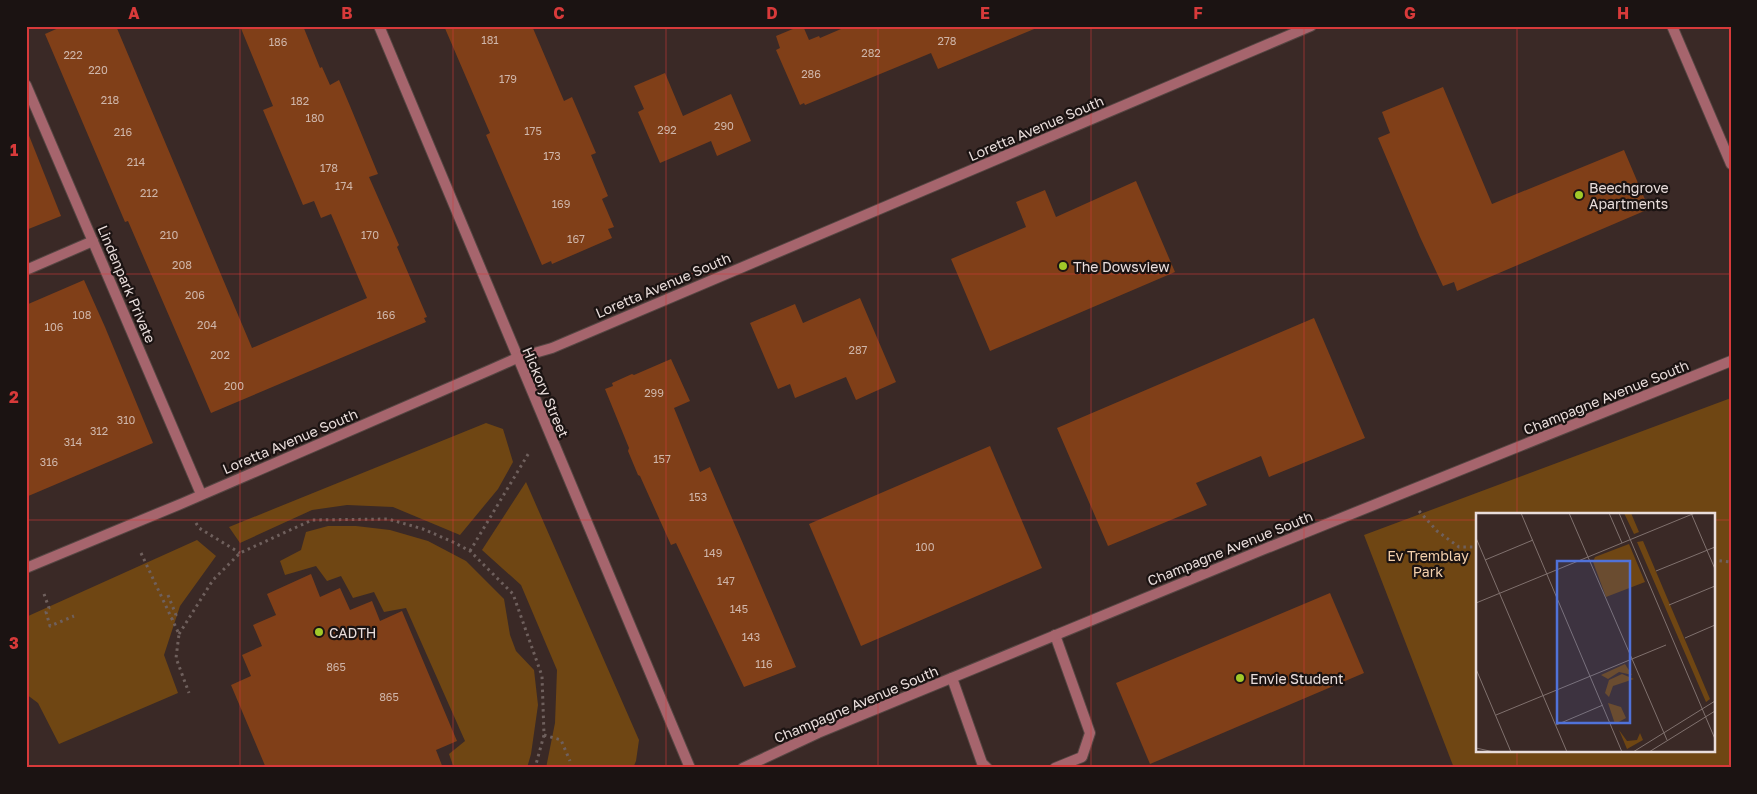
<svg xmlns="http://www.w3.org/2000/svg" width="1757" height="794" font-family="'Golos Text',sans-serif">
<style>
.green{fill:#6f4613;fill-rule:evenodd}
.building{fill:#803f18}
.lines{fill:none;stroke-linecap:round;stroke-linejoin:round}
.lane-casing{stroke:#564643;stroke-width:12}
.street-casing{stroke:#564643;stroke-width:12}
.path{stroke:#6f605d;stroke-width:3;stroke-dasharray:2.5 4;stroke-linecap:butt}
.lane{stroke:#a6656d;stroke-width:10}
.street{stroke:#a6656d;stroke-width:10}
.grid{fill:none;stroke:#d83a3a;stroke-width:1;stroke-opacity:0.55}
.poi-dot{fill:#a1c929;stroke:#1b1312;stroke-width:2}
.labels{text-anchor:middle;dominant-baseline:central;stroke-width:4.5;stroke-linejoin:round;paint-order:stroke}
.number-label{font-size:11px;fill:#cfb6aa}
.street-label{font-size:14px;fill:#e9dddb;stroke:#1b1312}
.poi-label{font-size:14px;fill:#e9dddb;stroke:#1b1312;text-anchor:start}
.park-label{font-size:14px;fill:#f4d0ac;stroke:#1b1312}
.inset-road{fill:none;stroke:#80716e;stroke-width:1}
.view{fill:#5072d9;fill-opacity:0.15;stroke:#5072d9;stroke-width:2.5}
.inset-edge{fill:none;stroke:#e9dddb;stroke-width:2.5}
.neatline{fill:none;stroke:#d83a3a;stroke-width:2}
.grid-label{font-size:16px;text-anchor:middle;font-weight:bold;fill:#d83a3a}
</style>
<rect width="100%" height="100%" fill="#3a2926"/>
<!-- green -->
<g class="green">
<path d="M 1731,398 L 1731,768 L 1454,768 L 1364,535 ZM 1477,514 L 1713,514 L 1713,750 L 1477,750 Z"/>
<path d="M 486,423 L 503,429 L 513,462 L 498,489 L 460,535 L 393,507 L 347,505 L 312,510 L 240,543 L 229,527 Z"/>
<path d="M 526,482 L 639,740 L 636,761 L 633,768 L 546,768 L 555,723 L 557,670 L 521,585 L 482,550 Z"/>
<path d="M 328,526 L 356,526 L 390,530 L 428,541 L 466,561 L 504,599 L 510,635 L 516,651 L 534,670 L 538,705 L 531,754 L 527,768 L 454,768 L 449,754 L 465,741 L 406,608 L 384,612 L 374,592 L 353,598 L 341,576 L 327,581 L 316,566 L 285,575 L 280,561 L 301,550 L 306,532 Z"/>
<path d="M 197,540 L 216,556 L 180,606 L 164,655 L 178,693 L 59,744 L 38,703 L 26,694 L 26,617 Z"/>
</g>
<!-- building -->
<g class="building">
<path d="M 63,26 L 116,26 L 252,348 L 367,298 L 331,214 L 321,218 L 314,201 L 303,205 L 263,110 L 273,106 L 240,26 L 303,26 L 320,68 L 322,67 L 330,85 L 339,80 L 350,106 L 378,174 L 369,177 L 399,245 L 397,247 L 427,317 L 424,318 L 426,322 L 211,413 L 128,221 L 125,222 L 45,34 Z"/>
<path d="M 444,26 L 532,26 L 564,101 L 572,97 L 596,153 L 591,155 L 608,196 L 602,199 L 614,227 L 608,229 L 612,238 L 552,264 L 551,261 L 542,265 L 486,135 L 490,133 Z"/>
<path d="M 800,26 L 803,26 L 809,40 L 819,36 L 820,38 L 848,26 L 1039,27 L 938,69 L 931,53 L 805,105 L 804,103 L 800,105 L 776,50 L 780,48 L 776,36 Z"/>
<path d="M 665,73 L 683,116 L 731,94 L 751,141 L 717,156 L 711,141 L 660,163 L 638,112 L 644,109 L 634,86 Z"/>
<path d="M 1443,87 L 1492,204 L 1624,150 L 1649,209 L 1457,291 L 1454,282 L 1443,286 L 1420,237 L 1378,138 L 1390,133 L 1382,112 Z"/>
<path d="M 28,133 L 61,216 L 26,230 L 26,134 Z"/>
<path d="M 1136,181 L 1175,272 L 990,351 L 951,259 L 1026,227 L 1016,202 L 1045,190 L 1056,217 Z"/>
<path d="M 84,280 L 105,327 L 153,443 L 26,497 L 26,305 Z"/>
<path d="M 860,298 L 896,382 L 856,400 L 846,377 L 795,398 L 790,384 L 778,389 L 750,323 L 795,304 L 803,323 Z"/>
<path d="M 1314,318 L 1365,438 L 1269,477 L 1261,456 L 1196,483 L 1207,505 L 1108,546 L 1057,428 Z"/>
<path d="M 671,359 L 690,401 L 674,408 L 700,472 L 710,467 L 796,667 L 744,687 L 676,543 L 671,545 L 640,476 L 638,475 L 628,451 L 629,448 L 605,389 L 613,386 L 612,383 L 632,374 L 634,375 Z"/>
<path d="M 990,446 L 1042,568 L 861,646 L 809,524 Z"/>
<path d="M 311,574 L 320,597 L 340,588 L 350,610 L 372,601 L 380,621 L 402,611 L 457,741 L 436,750 L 443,768 L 266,768 L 231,685 L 251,676 L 242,655 L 262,646 L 253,625 L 276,615 L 267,594 Z"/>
<path d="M 1330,593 L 1364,673 L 1150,764 L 1116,683 Z"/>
</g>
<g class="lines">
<!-- lane casing -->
<g class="lane-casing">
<g id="lane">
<path d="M 952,678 L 982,763 L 987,768"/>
<path d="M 1055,768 L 1082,757 L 1090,733 L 1055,635"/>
</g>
</g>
<!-- street casing -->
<g class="street-casing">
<g id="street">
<path d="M 379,26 L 690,768"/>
<path d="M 1672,26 L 1731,164"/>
<path d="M 26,85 L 201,494"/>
<path d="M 26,270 L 93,241"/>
<path d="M 26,568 L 183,503 L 490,370 L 517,358 L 552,348 L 1311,26"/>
<path d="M 743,768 L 818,733 L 1262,550 L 1731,361"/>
</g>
</g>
<!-- path -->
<g class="path">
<path d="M 1419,511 L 1437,531 L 1459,547 L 1477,547"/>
<path d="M 196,523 L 199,528 L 240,553"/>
<path d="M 470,551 L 530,451"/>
<path d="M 141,553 L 179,634 L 176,658 L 189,693"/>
<path d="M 1713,560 L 1731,562"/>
<path d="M 44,594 L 49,608 L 46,612 L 50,626 L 74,616"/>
<path d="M 168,595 L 176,615 L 172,619"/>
<path d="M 179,634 L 213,580 L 240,553 L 312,520 L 388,519 L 423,529 L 453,542 L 470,551 L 513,594 L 542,676 L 544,735 L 535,768"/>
<path d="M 544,735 L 561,740 L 570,761"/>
</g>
<!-- lane -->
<use href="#lane" class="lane"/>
<!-- street -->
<use href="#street" class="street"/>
</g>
<!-- grid -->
<path class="grid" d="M 240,26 L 240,768M 453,26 L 453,768M 666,26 L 666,768M 878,26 L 878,768M 1091,26 L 1091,768M 1304,26 L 1304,768M 1517,26 L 1517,514M 26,274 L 1731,274M 26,520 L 1477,520M 1713,520 L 1731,520M 1517,750 L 1517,768"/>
<!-- markers -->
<g class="poi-dot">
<circle cx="1579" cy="195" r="5"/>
<circle cx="1063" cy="266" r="5"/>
<circle cx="319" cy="632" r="5"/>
<circle cx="1240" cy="678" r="5"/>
</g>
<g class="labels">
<!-- number labels -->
<g class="number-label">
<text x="490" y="39">181</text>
<text x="947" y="40">278</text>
<text x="278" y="41">186</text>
<text x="871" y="52">282</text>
<text x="73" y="54">222</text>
<text x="98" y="69">220</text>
<text x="811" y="73">286</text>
<text x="508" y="78">179</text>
<text x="110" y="99">218</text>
<text x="300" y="100">182</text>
<text x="315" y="117">180</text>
<text x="724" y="125">290</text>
<text x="667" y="129">292</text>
<text x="533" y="130">175</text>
<text x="123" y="131">216</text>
<text x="552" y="155">173</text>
<text x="136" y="161">214</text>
<text x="329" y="167">178</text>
<text x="344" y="185">174</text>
<text x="149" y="192">212</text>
<text x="561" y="203">169</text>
<text x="169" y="234">210</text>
<text x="370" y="234">170</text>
<text x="576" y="238">167</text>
<text x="182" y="264">208</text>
<text x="195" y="294">206</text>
<text x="82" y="314">108</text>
<text x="386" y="314">166</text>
<text x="207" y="324">204</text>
<text x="54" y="326">106</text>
<text x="858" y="349">287</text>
<text x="220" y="354">202</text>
<text x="234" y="385">200</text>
<text x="654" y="392">299</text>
<text x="126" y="419">310</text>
<text x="99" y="430">312</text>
<text x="73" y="441">314</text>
<text x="662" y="458">157</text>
<text x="49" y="461">316</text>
<text x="698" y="496">153</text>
<text x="925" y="546">100</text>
<text x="713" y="552">149</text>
<text x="726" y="580">147</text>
<text x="739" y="608">145</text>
<text x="751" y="636">143</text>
<text x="764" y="663">116</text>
<text x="336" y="666">865</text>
<text x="389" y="696">865</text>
</g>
<!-- street labels -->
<g class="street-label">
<text transform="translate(1036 128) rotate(-23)">Loretta Avenue South</text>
<text transform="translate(127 284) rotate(67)">Lindenpark Private</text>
<text transform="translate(663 285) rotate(-23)">Loretta Avenue South</text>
<text transform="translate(546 392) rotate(67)">Hickory Street</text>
<text transform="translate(1606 397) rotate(-22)">Champagne Avenue South</text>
<text transform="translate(290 441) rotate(-23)">Loretta Avenue South</text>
<text transform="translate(1230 548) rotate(-22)">Champagne Avenue South</text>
<text transform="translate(856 704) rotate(-23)">Champagne Avenue South</text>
</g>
<!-- poi labels -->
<g class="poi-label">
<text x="1589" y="187">Beechgrove<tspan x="1589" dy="16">Apartments</tspan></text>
<text x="1073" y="266">The Dowsview</text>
<text x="329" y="632">CADTH</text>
<text x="1250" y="678">Envie Student</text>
</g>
<!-- park labels -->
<g class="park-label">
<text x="1428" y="555">Ev Tremblay<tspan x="1428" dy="16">Park</tspan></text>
</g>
</g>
<!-- overview -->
<g transform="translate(1476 513)">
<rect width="239" height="239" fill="#3a2926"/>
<path d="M 148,0 L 155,0 L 163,19 L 158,21 ZM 167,28 L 234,186 L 230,189 L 161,29 ZM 153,31 L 169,69 L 130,84 L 117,49 L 119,44 ZM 149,151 L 156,162 L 143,159 L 132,166 L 125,162 ZM 146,161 L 158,166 L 137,173 L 133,184 L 129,180 L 133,167 ZM 132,190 L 145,194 L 150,205 L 139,211 ZM 143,217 L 151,228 L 161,227 L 164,220 L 167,227 L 151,236 Z" fill="#6f4613"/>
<path class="inset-road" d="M 45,0 L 146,239M 93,0 L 191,227M 133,0 L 146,30M 143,0 L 239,226M 215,0 L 239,56M 0,25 L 91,239M 9,47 L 57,27M 180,58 L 239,34M 0,90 L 219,0M 193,92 L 239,73M 209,125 L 239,112M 0,156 L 35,239M 20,202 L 190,132M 80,212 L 127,192M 0,235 L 18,239M 157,239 L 239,188M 173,239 L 239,198"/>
<path class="view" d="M 81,48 L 154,48 L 154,210 L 81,210 Z"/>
<rect width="239" height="239" class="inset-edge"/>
</g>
<!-- border -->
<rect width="1757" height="794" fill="none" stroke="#1b1312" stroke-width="55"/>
<rect x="28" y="28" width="1702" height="738" class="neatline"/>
<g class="grid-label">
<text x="134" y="19">A</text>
<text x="347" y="19">B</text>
<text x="559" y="19">C</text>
<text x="772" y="19">D</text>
<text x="985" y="19">E</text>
<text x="1198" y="19">F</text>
<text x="1410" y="19">G</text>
<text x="1623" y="19">H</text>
<text x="14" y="156">1</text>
<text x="14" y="403">2</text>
<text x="14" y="649">3</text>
</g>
</svg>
